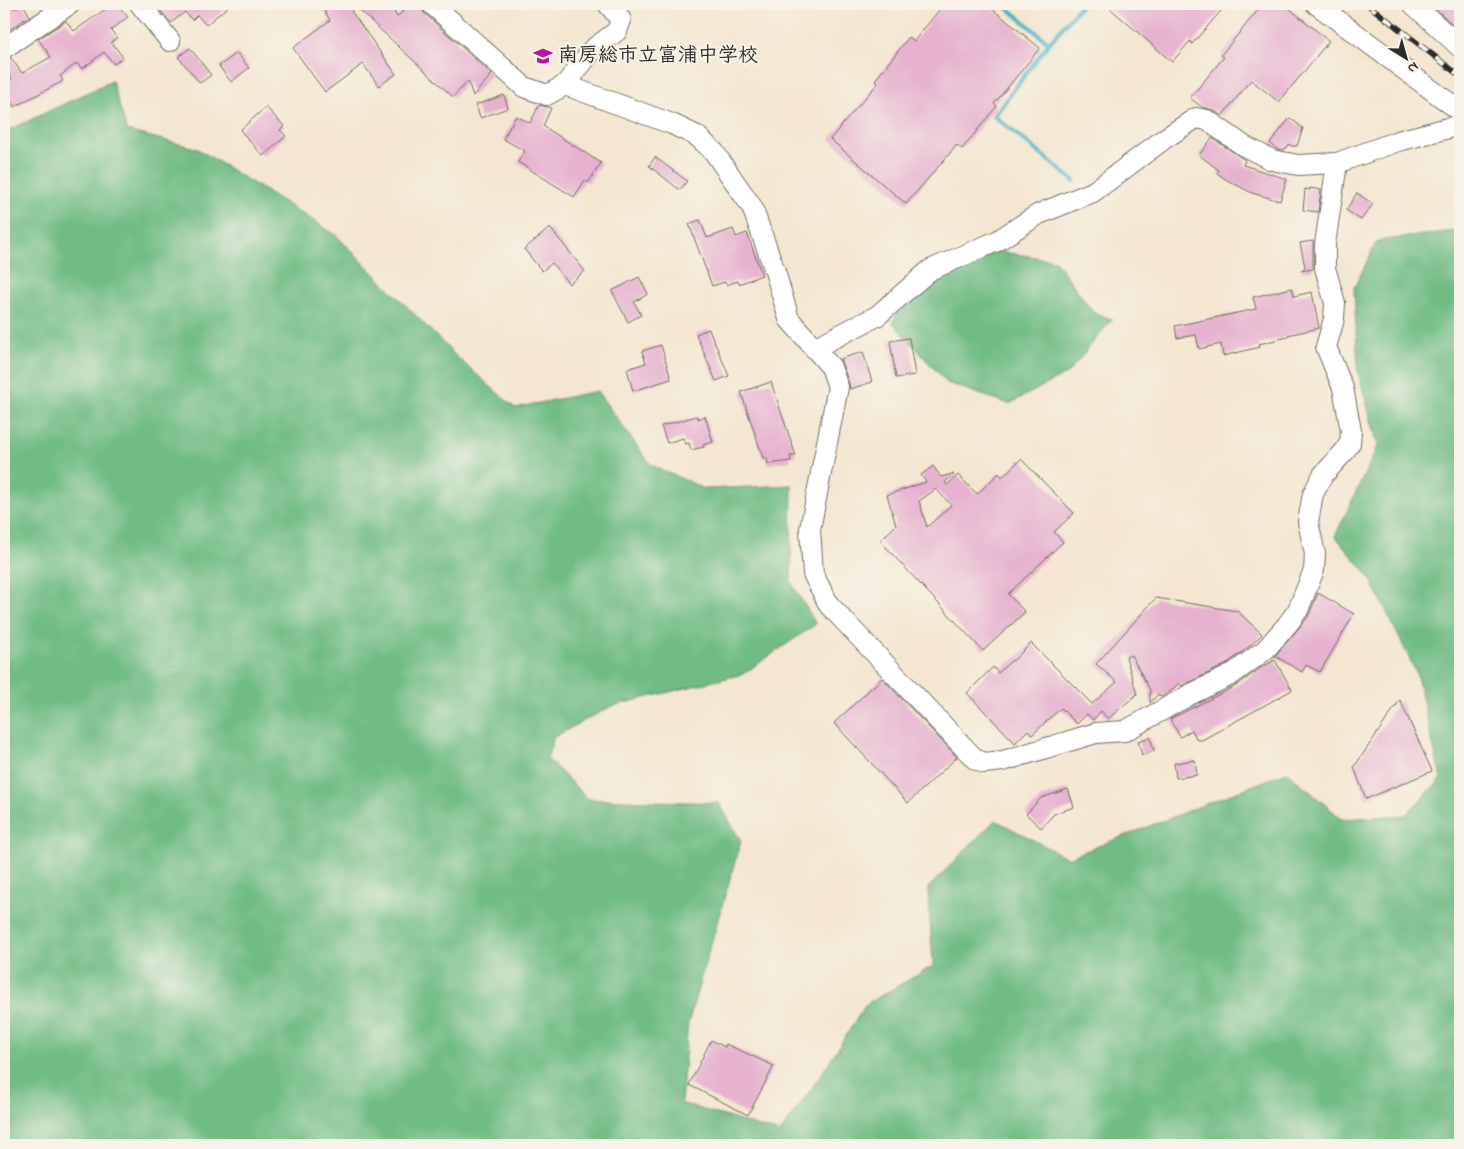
<svg xmlns="http://www.w3.org/2000/svg" width="1464" height="1149" font-family="'Indie Flower','Klee One',sans-serif">
<style>
.forest{fill:#70bc84;stroke:#4e7458}
.lines{fill:none;stroke-linecap:round;stroke-linejoin:round}
.stream{stroke:#47b2c5;stroke-width:4.5}
.building{fill:#e6b2cf;fill-rule:evenodd}
.minor-casing{stroke:#716c65;stroke-width:22}
.minor{stroke:#fff;stroke-width:20}
.rail-casing{stroke:#2b2b2b;stroke-width:5.5}
.rail{stroke:#f7f3e8;stroke-width:4;stroke-dasharray:11;stroke-linecap:butt}
.labels{text-anchor:middle;dominant-baseline:central;stroke-width:4.5;stroke-linejoin:round;paint-order:stroke}
.poi-label{font-size:20px;font-weight:bold;fill:#2b2b2b;stroke:#f7f3e8;text-anchor:start}
</style>
<rect width="100%" height="100%" fill="#f7f3e8"/>
<filter id="ink" filterUnits="userSpaceOnUse"><feTurbulence type="fractalNoise" baseFrequency=".02" numOctaves="2"/><feDisplacementMap in="SourceGraphic" scale="10" xChannelSelector="R" yChannelSelector="G"/><feConvolveMatrix kernelMatrix="1 2 1 2 8 2 1 2 1" color-interpolation-filters="sRGB"/></filter>
<filter id="wash" filterUnits="userSpaceOnUse"><feTurbulence type="fractalNoise" baseFrequency=".0096" numOctaves="4" result="noise"/><feDisplacementMap in="SourceGraphic" scale="20" xChannelSelector="R" yChannelSelector="G"/><feGaussianBlur stdDeviation="1.12" result="paint"/><feColorMatrix in="noise" values="0 0 0 0 0 0 0 0 0 0 0 0 0 0 0 0 0 1.4 0 .05"/><feComposite in="paint" operator="in"/></filter>
<g filter="url(#wash)">
<rect width="100%" height="100%" fill="#f4e6d0"/>
<!-- forest -->
<g class="forest">
<path d="M 112,81 L 127,131 L 196,148 L 335,234 L 458,358 L 515,408 L 597,391 L 651,465 L 705,489 L 792,485 L 791,582 L 816,624 L 743,674 L 612,706 L 554,737 L 547,758 L 588,799 L 719,803 L 741,841 L 688,1023 L 681,1103 L 780,1133 L 819,1078 L 866,1004 L 933,966 L 928,888 L 995,820 L 1068,858 L 1287,772 L 1342,819 L 1405,815 L 1441,779 L 1416,672 L 1369,576 L 1335,536 L 1378,446 L 1358,372 L 1354,288 L 1377,241 L 1460,230 L 1460,1145 L 4,1145 L 4,131 L 7,131 Z"/>
<path d="M 976,248 L 1055,260 L 1093,312 L 1112,319 L 1068,373 L 1009,404 L 947,383 L 893,323 L 906,285 Z"/>
</g>
<g class="lines">
<!-- stream -->
<g class="stream">
<path d="M 1003,4 L 1049,43"/>
<path d="M 1074,181 L 994,116 L 1049,43 L 1082,4"/>
</g>
</g>
<g id="blocks">
<!-- building -->
<g class="building">
<path d="M 4,4 L 11,4 L 15,9 L 23,4 L 30,16 L 10,29 L 4,20 Z"/>
<path d="M 113,4 L 117,4 L 128,17 L 111,30 L 117,38 L 111,42 L 123,57 L 114,64 L 104,52 L 82,69 L 77,63 L 60,76 L 63,81 L 14,107 L 4,87 L 4,84 L 12,79 L 4,67 L 4,60 L 11,58 L 22,73 L 51,57 L 38,39 L 66,21 L 74,31 Z"/>
<path d="M 155,4 L 231,4 L 206,25 L 197,15 L 192,20 L 185,12 L 171,23 Z"/>
<path d="M 320,4 L 390,4 L 397,17 L 410,4 L 420,4 L 424,13 L 492,74 L 473,96 L 468,81 L 453,97 L 356,7 L 351,11 L 396,74 L 379,86 L 363,64 L 325,92 L 293,48 L 330,20 Z"/>
<path d="M 944,4 L 986,4 L 1040,48 L 994,104 L 997,106 L 962,149 L 957,145 L 906,204 L 830,139 L 878,83 L 875,80 L 909,37 L 914,41 Z"/>
<path d="M 1105,4 L 1227,4 L 1192,44 L 1190,41 L 1172,62 Z"/>
<path d="M 1263,4 L 1284,4 L 1329,41 L 1279,102 L 1251,80 L 1222,116 L 1213,110 L 1202,107 L 1190,98 L 1224,57 L 1221,55 Z"/>
<path d="M 1431,4 L 1460,4 L 1460,31 L 1431,5 Z"/>
<path d="M 190,48 L 211,75 L 200,83 L 178,57 Z"/>
<path d="M 237,53 L 249,68 L 231,82 L 219,66 Z"/>
<path d="M 504,95 L 508,108 L 480,118 L 476,105 Z"/>
<path d="M 539,105 L 551,108 L 543,126 L 601,163 L 588,183 L 585,180 L 574,197 L 518,162 L 525,151 L 503,139 L 516,116 L 530,123 Z"/>
<path d="M 266,107 L 284,126 L 280,130 L 286,136 L 263,156 L 240,130 Z"/>
<path d="M 1290,118 L 1303,128 L 1297,146 L 1291,146 L 1289,144 L 1284,150 L 1277,149 L 1270,143 Z"/>
<path d="M 1212,138 L 1245,160 L 1243,165 L 1287,179 L 1280,201 L 1252,193 L 1227,180 L 1217,173 L 1219,170 L 1199,155 Z"/>
<path d="M 655,157 L 687,181 L 680,190 L 649,166 Z"/>
<path d="M 1310,188 L 1321,190 L 1318,212 L 1303,210 L 1305,189 L 1310,190 Z"/>
<path d="M 1357,193 L 1373,204 L 1361,220 L 1346,210 Z"/>
<path d="M 700,220 L 707,238 L 733,229 L 736,237 L 747,233 L 762,275 L 739,284 L 738,281 L 726,285 L 725,282 L 712,286 L 689,224 Z"/>
<path d="M 550,228 L 585,271 L 569,284 L 552,263 L 542,271 L 524,249 Z"/>
<path d="M 1313,241 L 1313,269 L 1301,271 L 1305,267 L 1300,243 Z"/>
<path d="M 639,277 L 648,294 L 634,302 L 641,315 L 628,322 L 612,291 Z"/>
<path d="M 1292,288 L 1294,296 L 1312,292 L 1319,328 L 1288,335 L 1288,337 L 1259,344 L 1260,347 L 1223,356 L 1221,344 L 1199,349 L 1196,335 L 1177,338 L 1175,326 L 1256,309 L 1253,297 Z"/>
<path d="M 709,329 L 729,376 L 716,381 L 696,334 Z"/>
<path d="M 909,338 L 915,375 L 896,378 L 890,341 Z"/>
<path d="M 661,345 L 671,379 L 633,391 L 627,369 L 646,363 L 642,351 Z"/>
<path d="M 863,352 L 872,382 L 850,389 L 849,383 L 840,359 Z"/>
<path d="M 771,382 L 796,456 L 790,456 L 791,461 L 768,464 L 767,458 L 763,458 L 741,392 Z"/>
<path d="M 697,416 L 698,419 L 705,416 L 713,442 L 703,445 L 704,447 L 691,450 L 689,443 L 685,444 L 683,438 L 667,443 L 661,426 Z"/>
<path d="M 1021,459 L 1074,513 L 1054,532 L 1063,542 L 1008,594 L 1025,612 L 983,651 L 880,541 L 896,525 L 887,495 L 926,482 L 921,475 L 933,466 L 941,477 L 953,474 L 954,475 L 945,482 L 947,485 L 958,475 L 977,494 L 999,473 L 1002,477 ZM 936,489 L 951,505 L 927,527 L 919,501 Z"/>
<path d="M 1318,593 L 1354,614 L 1320,672 L 1306,665 L 1302,672 L 1275,656 L 1308,617 Z"/>
<path d="M 1156,598 L 1237,611 L 1262,634 L 1250,646 L 1225,665 L 1182,686 L 1179,683 L 1171,691 L 1161,697 L 1158,694 L 1150,703 L 1150,690 L 1131,655 L 1126,657 L 1137,694 L 1108,719 L 1101,711 L 1093,720 L 1087,714 L 1077,724 L 1061,708 L 1032,735 L 1028,730 L 1015,743 L 967,693 L 993,667 L 998,673 L 1012,660 L 1013,661 L 1031,643 L 1092,704 L 1117,682 L 1096,664 Z"/>
<path d="M 1275,660 L 1292,690 L 1202,740 L 1197,740 L 1192,730 L 1180,737 L 1170,719 L 1236,686 L 1262,667 Z"/>
<path d="M 882,678 L 957,757 L 908,803 L 834,723 Z"/>
<path d="M 1400,700 L 1432,771 L 1366,799 L 1354,767 Z"/>
<path d="M 1150,737 L 1154,751 L 1142,755 L 1138,741 Z"/>
<path d="M 1195,760 L 1197,775 L 1176,778 L 1174,763 Z"/>
<path d="M 1068,789 L 1074,807 L 1054,814 L 1041,828 L 1026,814 L 1041,798 Z"/>
<path d="M 711,1040 L 725,1047 L 726,1044 L 774,1066 L 748,1115 L 689,1085 Z"/>
</g>
</g>
</g>
<g filter="url(#ink)">
<use href="#blocks" fill-opacity="0" stroke="#716c65" stroke-width="1"/>
<g class="lines">
<!-- minor casing -->
<g class="minor-casing">
<g id="minor">
<path d="M 140,4 L 170,41"/>
<path d="M 432,4 L 524,87 L 547,95 L 565,85 L 593,49 L 617,31 L 621,20 L 608,4"/>
<path d="M 1316,4 L 1460,111"/>
<path d="M 1413,4 L 1460,47"/>
<path d="M 4,48 L 70,4"/>
<path d="M 565,85 L 672,124 L 697,136 L 714,152 L 752,207 L 775,271 L 789,319 L 831,367 L 838,387 L 810,529 L 813,574 L 829,605 L 975,759 L 984,763 L 1003,761 L 1096,733 L 1125,731 L 1191,694 L 1231,675 L 1265,650 L 1287,625 L 1298,610 L 1314,570 L 1315,554 L 1308,522 L 1313,494 L 1323,475 L 1344,452 L 1350,443 L 1351,431 L 1343,388 L 1326,347 L 1334,319 L 1335,303 L 1325,268 L 1325,244 L 1337,163"/>
<path d="M 814,348 L 877,316 L 930,270 L 997,241 L 1039,214 L 1093,192 L 1164,139 L 1196,118 L 1207,120 L 1244,146 L 1272,160 L 1298,165 L 1337,163 L 1398,141 L 1460,125"/>
</g>
</g>
<!-- minor -->
<use href="#minor" class="minor"/>
<!-- rail casing -->
<g class="rail-casing">
<path id="rail" d="M 1367,4 L 1460,76"/>
</g>
<!-- rail -->
<use href="#rail" class="rail"/>
</g>
</g>
<!-- icons -->
<defs>
<g id="school-bare" transform="scale(1.5)"><path d="M0-5L7-2L0 1L-7-2ZM-4 1L0 2.5L4 1V4Q0 6-4 4Z" fill="#b5179e" stroke="#f7f3e8" stroke-width="2.5" paint-order="stroke"/></g>
</defs>
<g fill-rule="evenodd">
<use href="#school-bare" x="543" y="56"/>
</g>
<g class="labels">
<!-- poi labels -->
<g class="poi-label">
<text x="558" y="56">南房総市立富浦中学校</text>
</g>
</g>
<!-- margin -->
<rect width="1464" height="1149" fill="none" stroke="#f7f3e8" stroke-width="20"/>
<!-- north arrow -->
<g transform="translate(1406 58) rotate(143)" stroke="#f7f3e8" stroke-width="4" paint-order="stroke">
<path d="M0-4L9 19L0 12L-9 19Z" fill="#2b2b2b"/>
<text y="-8" font-size="14" font-weight="bold" text-anchor="middle" fill="#2b2b2b">N</text>
</g>
</svg>
